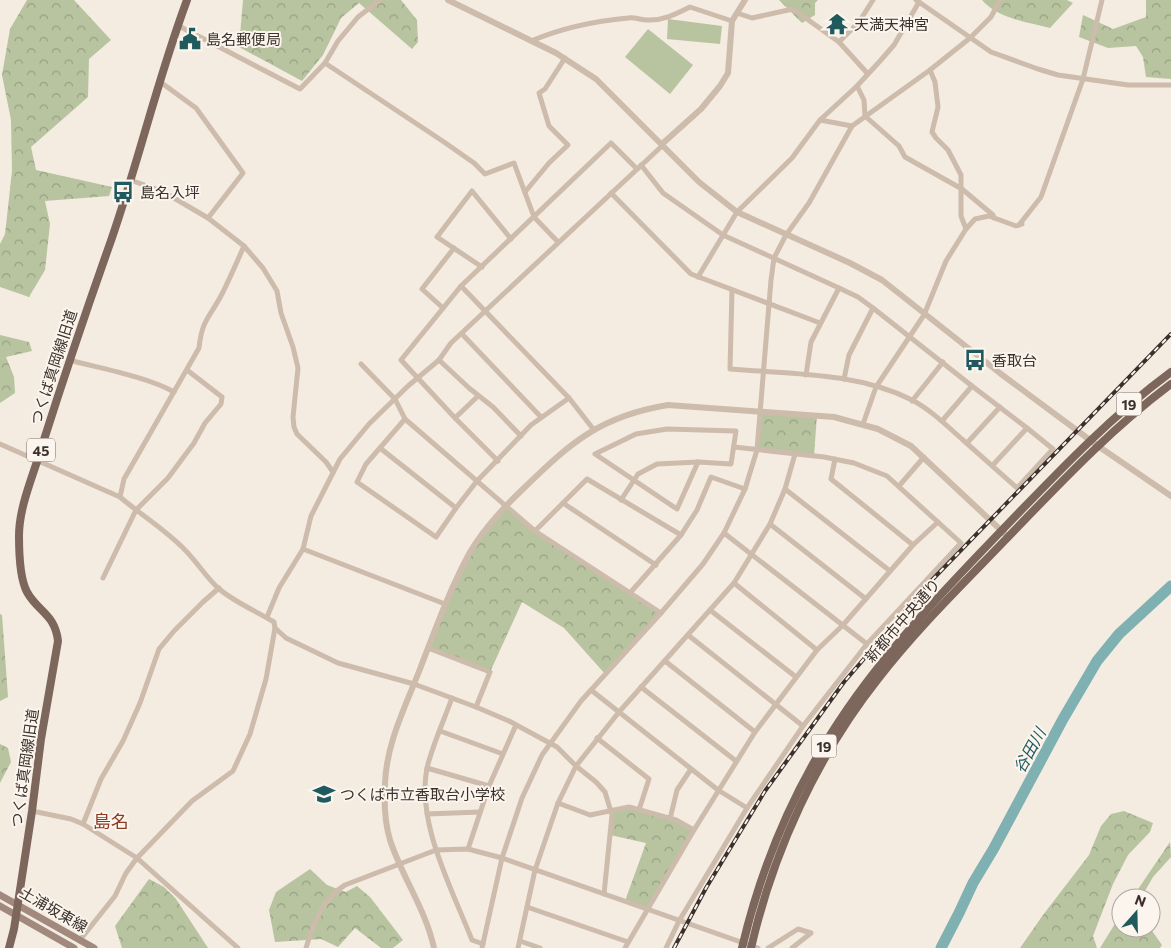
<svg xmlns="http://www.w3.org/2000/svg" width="1171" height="948" font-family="Commissioner,'Noto Sans JP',sans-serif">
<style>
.forest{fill:url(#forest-crowns)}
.garden{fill:#b8c4a0}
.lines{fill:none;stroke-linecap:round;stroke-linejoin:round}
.river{stroke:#7fb0b2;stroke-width:11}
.minor{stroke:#cdbbac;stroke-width:5}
.tertiary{stroke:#cdbbac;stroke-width:6}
.secondary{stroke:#a18a7d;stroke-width:7}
.primary{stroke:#7d675c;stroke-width:8}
.rail-casing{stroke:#3b302b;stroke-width:4}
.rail{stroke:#fbf5ee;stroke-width:2;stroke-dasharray:5.5;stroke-linecap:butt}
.labels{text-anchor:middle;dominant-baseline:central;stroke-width:4;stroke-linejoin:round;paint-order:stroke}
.shield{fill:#fbf5ee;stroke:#756b66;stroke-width:1}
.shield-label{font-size:14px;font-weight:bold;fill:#3b302b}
.poi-label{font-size:15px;fill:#3b302b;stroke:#fbf5ee;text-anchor:start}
.street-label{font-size:15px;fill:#3b302b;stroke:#fbf5ee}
.water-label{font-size:16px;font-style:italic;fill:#1f5a5e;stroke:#fbf5ee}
.quarter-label{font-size:18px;fill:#8c3b22;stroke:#fbf5ee}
</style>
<defs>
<pattern id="forest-crowns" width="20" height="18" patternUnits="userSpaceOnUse" patternTransform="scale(1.25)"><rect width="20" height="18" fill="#b8c4a0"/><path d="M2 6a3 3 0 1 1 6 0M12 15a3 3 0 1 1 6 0" fill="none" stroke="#97a083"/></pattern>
</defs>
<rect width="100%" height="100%" fill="#f4ebe1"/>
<!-- forest -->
<g class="forest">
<path d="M 27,0 L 74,0 L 111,40 L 89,59 L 88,97 L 31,147 L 36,170 L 112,187 L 109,196 L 45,201 L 50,224 L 45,270 L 29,297 L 0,287 L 0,244 L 5,234 L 12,171 L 11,120 L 2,75 L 10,29 Z"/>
<path d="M 243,0 L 401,0 L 417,20 L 418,42 L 412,49 L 359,3 L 341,18 L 323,55 L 302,81 L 239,47 Z"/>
<path d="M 779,0 L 818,0 L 815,3 L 815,15 L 802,23 Z"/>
<path d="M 982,0 L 1067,0 L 1073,3 L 1050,28 C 1028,22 998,19 982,0 Z"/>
<path d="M 1146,0 L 1171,0 L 1171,79 L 1146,77 L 1143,57 L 1136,46 L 1108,48 L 1079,37 L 1083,15 L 1113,29 L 1146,17 Z"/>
<path d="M 0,335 L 29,342 L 32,351 L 6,357 L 14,377 L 15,393 L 0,403 Z"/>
<path d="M 760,410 L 817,415 L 814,456 L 757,450 Z"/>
<path d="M 506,505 L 535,531 L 661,613 L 606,675 L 564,628 L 522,602 L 490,672 L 428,648 L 469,553 Z"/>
<path d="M 0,614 L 2,615 L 8,697 L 0,701 Z"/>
<path d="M 0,744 L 8,748 L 11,762 L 0,783 Z"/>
<path d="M 629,807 L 670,819 L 694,830 L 648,910 L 625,901 L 646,843 L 610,835 L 611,810 Z"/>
<path d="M 1124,811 L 1153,823 L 1150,832 L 1128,855 L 1113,884 L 1093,936 L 1097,948 L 1020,948 L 1043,915 L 1089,855 L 1101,826 L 1111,814 Z"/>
<path d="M 1170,842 L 1171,857 L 1153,877 L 1141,898 L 1132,898 Z"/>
<path d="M 310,869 L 327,885 L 346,892 L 357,886 L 370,897 L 403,940 L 393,948 L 381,948 L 355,928 L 338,947 L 321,939 L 275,942 L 269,910 L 276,892 Z"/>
<path d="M 149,879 L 164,887 L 176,899 L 208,948 L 122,948 L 115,926 Z"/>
<path d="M 1121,914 L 1121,928 L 1150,928 L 1162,945 L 1160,948 L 1100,948 Z"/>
</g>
<!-- garden -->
<g class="garden">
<path d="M 668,19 L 722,26 L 720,44 L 667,39 Z"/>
<path d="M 648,29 L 693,65 L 670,94 L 625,57 Z"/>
</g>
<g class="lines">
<!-- river -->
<path class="river" d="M 941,948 L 959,913 L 973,883 L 994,848 L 1063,719 L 1097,661 L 1119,634 L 1171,586"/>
<!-- minor -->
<g class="minor">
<path d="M 916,0 L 991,52 L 1038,69 L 1058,75 L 1128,85 L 1171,85"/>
<path d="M 737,13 L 752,18 L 793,9 L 839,42 L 868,74"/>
<path d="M 177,25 L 300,89 L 325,63 L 338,41 L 358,17 L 380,0"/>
<path d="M 531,41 C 562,28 595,21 628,18 C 635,17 641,20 647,20 C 663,21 676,14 690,7 L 732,21"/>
<path d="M 839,42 L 859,22 L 873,0"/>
<path d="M 325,63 L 444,142 L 474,163 L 485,174 L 514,163 L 534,217 L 558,242"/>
<path d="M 930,70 L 935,82 L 938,107 L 932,132 L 936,138 L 948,150 L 961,175 L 961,216 L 966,229"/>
<path d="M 159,81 L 196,108 L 243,173 L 208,218"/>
<path d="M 857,86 L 864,100 L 865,116 L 899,146 L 905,157 L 962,189 L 993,215 L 994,218"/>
<path d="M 820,120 L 852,126"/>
<path d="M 641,165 L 663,193 L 723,235 L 839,288"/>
<path d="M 130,180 L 162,191 L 208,218 L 244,246 L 263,268 L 277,291 L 281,313 L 293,347 L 298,368 L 293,417 L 294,427 L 297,434 L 326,462 L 333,472"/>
<path d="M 525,192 L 549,163 L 568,145 L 549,126 L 539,93 L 545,89 L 565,58"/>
<path d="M 611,193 L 691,274 L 820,323"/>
<path d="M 1019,225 L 1041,197 L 1083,79 L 1102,0"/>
<path d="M 482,267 L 437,237 L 472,191 L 511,239"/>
<path d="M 698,277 L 737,212 L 792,158 L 820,120 L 857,86 L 880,61 L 894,45 L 919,2"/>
<path d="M 461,286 L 569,398 L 594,430"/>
<path d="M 732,290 L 730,369 C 790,374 856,372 912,400 C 931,410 947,426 963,440 C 981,456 999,472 1017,488 L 1053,449 L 1027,428 L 992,466"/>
<path d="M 443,308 L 422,289 L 454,248"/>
<path d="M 462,334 L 541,417"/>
<path d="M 69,360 C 99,368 148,377 174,392"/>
<path d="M 439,360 L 469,388 L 493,407 L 521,436"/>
<path d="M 361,364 L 395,399 L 405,419 L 535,531 L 661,613"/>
<path d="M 806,375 L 811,342 L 839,288 L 858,297 L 873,308 L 972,386 L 942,421"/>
<path d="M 844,379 L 849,355 L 873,308"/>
<path d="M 972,386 L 1027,428"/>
<path d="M 912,401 L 943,362"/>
<path d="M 455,418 L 478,396"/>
<path d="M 405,419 L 366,464 L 357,482 L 436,537 L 456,508 L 477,481 L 531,425 L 569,398"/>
<path d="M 863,424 L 876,387 L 924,315 L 946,261 L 966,229 L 975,219 L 989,216 L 1016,226 L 1022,224"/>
<path d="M 667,429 L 736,431 L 731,464 L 698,462 L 677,509 L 595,454 L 636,434 Z"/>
<path d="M 967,443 L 1000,407"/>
<path d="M 0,444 L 120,497 C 141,515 166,530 185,550 C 197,562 206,577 218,588 C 234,602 256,611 274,622 L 275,628 L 286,638 L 338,663 L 414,684 L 476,707 L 509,721 L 557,747 L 576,766 L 596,782 L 605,792 L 612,815 L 604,894"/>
<path d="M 380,448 L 456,508"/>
<path d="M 835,459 L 831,479 L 913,545"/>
<path d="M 498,461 L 455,418 L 401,360 L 461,286 L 611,143 L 637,169"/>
<path d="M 899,486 L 924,457"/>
<path d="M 785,489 L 890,571"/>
<path d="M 120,497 L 124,479 L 199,348 C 202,319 210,317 222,294 C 230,278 237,262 244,246"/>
<path d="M 621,500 L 638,474 L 657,464 L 698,462"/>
<path d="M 563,503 L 656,565"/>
<path d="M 770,524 L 866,599"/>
<path d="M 535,531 L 587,479 L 681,535"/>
<path d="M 724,533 L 867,644"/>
<path d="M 303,549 L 445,604"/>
<path d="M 103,578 L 136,510 L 168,478 L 194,443 L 205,423 L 221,404 L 222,397 L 187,370"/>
<path d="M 734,583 L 817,650"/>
<path d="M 630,593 L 681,535 L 697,510 L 711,477 L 745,489"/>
<path d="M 710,610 L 796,677"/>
<path d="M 267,617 L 279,588 L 303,549 L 311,516 L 340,459 L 369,424 L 408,386 L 439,360 L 451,343 L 663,145"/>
<path d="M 688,635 L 803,726"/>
<path d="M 428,648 L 490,672 L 476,707"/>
<path d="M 665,661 L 755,732"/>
<path d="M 641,687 L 736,761"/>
<path d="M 591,690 L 718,790 L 747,808"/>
<path d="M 452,698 C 444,720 434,742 428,764 C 414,819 452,889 472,940 L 483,944"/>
<path d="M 440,731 L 503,754"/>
<path d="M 597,738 L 649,779 L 639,810"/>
<path d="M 427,768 L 489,786"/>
<path d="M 558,803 L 590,815 L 629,807 L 676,820 L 694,830"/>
<path d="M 32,811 L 71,819 L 83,824 L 137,858 L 238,948"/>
<path d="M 427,814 L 480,812"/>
<path d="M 670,819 L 677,790 L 691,769"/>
<path d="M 83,824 L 101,779 L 123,741 L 140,703 L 159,649 L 174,631 L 203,602 L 219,588"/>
<path d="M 468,849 L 489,786 L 516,725"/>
<path d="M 527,907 L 628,942"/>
<path d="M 80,940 L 115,896 L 126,873 L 137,858 L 192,801 L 233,771 L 250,734 L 266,679 L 275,628"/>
<path d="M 520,941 L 540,948"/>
<path d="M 306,948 C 313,924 323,898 345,885 L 436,850 L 468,849 L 502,858 L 758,948"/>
<path d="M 482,948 L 502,858 L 522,798 L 542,755 L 581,701 L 661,613 L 703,564 L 724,533 L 745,489 L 757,450 L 771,280 L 774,258 L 786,235 L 809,203 L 852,126 L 930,70 L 970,38 L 991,17 L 1000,0"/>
<path d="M 518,948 L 535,870 L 558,803 L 576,766 L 619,712 L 734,583 L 770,524 L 785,489 L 795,454"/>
<path d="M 625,948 L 694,830 L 755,732 L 817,650 L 843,625 L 913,545 L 938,522"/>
<path d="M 666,948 L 679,921 L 747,808 L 803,726 L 867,644 L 961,543 L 887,476 L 854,463 L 824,457 L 734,447"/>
<path d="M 768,948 L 798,929 L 811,933 L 792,948"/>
</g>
<!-- tertiary -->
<g class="tertiary">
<path d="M 448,0 L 556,53 L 596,79 L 699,182 L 737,212 L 850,263 L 882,280 L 1001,374 L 1098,446 L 1171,496"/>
<path d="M 662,144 L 701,109 L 720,86 L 728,73 L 732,21 L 745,0"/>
<path d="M 434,948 C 426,910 402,877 390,840 C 385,823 384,801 385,784 C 386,744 406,705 420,669 C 435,630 449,591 469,554 C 482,531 505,506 524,488 C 571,442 601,416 668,405 L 834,417 L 878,429 L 911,446 L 1005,534"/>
</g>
<!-- secondary -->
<g class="secondary">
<path d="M 0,895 L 94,948"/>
<path d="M 0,906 L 74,948"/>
</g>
<!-- primary -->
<g class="primary">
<path d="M 9,948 L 14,929 L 32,811 L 41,739 L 58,641 C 55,614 38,612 27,592 C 20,579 19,551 19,536 C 19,507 33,476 41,449 C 62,383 84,317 107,252 C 137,169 156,83 187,0"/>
<path d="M 742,948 C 762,863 798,780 848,708 C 894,642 950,584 1006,526 C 1058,472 1110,417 1171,372"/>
<path d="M 751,948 C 773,852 817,756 878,679 C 918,627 966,581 1011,534 C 1062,481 1112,428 1171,384"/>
</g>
<!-- rail casing -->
<g class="rail-casing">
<path id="rail" d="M 674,948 L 706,888 L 765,791 L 844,682 L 932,580 L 1171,334"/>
</g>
<!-- rail -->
<use href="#rail" class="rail"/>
</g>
<!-- icons -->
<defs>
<g id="temple-bare" transform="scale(1.725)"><path d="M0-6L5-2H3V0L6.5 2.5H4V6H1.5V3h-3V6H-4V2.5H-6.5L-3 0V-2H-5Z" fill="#1f5a5e" stroke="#fbf5ee" stroke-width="2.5" paint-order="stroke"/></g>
<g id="civic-bare" transform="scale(1.725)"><path d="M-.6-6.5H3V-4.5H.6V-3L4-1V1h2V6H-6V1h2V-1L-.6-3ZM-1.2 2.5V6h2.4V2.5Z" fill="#1f5a5e" stroke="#fbf5ee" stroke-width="2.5" paint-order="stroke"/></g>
<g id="bus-bare" transform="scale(1.725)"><path d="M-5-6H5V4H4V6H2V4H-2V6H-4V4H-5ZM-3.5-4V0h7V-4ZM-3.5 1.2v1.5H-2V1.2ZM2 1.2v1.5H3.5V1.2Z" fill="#1f5a5e" stroke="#fbf5ee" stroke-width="2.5" paint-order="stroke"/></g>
<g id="school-bare" transform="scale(1.725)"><path d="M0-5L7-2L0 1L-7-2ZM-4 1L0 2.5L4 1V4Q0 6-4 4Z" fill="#1f5a5e" stroke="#fbf5ee" stroke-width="2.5" paint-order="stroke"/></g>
</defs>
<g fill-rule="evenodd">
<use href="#temple-bare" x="837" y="24"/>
<use href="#civic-bare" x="190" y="39"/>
<use href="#bus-bare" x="123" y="192"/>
<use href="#bus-bare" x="975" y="360"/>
<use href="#school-bare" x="324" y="794"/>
</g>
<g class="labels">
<!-- shield labels -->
<g class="shield">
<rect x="1116.5" y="392.5" width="25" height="23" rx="4"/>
<rect x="27" y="438.5" width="28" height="23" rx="4"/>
<rect x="811.5" y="734.5" width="25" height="23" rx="4"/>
</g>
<g class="shield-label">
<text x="1129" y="404">19</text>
<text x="41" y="450">45</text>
<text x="824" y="746">19</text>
</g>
<!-- poi labels -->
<g class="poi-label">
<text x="854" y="24">天満天神宮</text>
<text x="206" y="39">島名郵便局</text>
<text x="140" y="192">島名入坪</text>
<text x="992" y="360">香取台</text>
<text x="340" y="794">つくば市立香取台小学校</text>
</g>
<!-- street labels -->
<g class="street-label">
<text transform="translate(53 367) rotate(-72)">つくば真岡線旧道</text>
<text transform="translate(902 620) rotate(-49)">新都市中央通り</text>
<text transform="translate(24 768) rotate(-82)">つくば真岡線旧道</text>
<text transform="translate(54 909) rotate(30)">土浦坂東線</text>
</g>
<!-- water labels -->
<g class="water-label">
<text transform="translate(1029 750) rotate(-61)">谷田川</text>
</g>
<!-- quarter labels -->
<g class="quarter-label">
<text x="111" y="821">島名</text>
</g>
</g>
<!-- north arrow -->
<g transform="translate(1136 913) rotate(20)"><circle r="24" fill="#fbf5ee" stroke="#aea6a0"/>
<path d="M0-4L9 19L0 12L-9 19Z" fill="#1f5a5e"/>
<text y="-8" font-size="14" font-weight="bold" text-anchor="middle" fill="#3b302b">N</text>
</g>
</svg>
